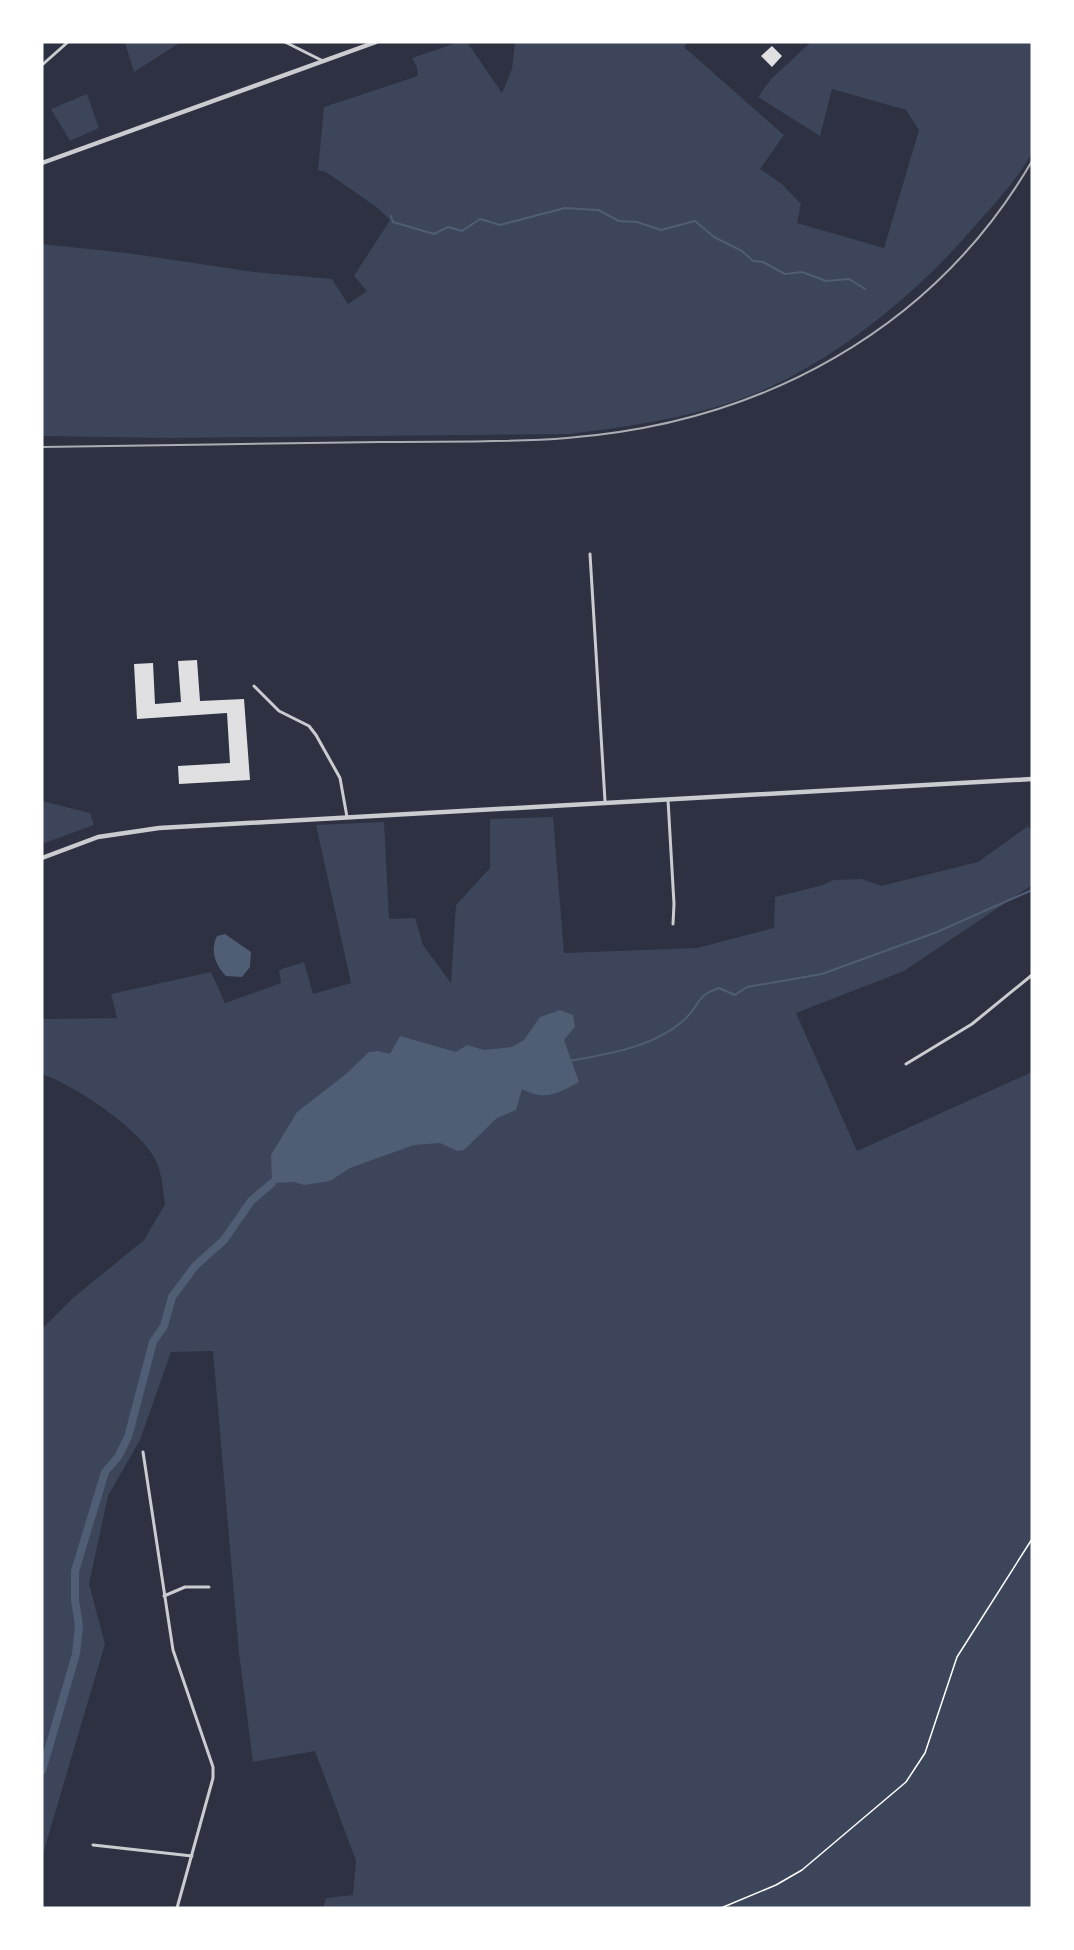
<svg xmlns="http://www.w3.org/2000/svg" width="1074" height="1950" font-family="'Exo 2',sans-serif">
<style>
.green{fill:#3c4559}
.water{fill:#4f5d75}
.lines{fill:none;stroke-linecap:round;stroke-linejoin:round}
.stream{stroke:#4f5d75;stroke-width:2}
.canal{stroke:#4f5d75;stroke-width:8}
.building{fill:#e0e0e3}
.path{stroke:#fff;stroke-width:1.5}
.minor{stroke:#caccd0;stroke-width:3}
.tertiary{stroke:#caccd0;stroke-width:4.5}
.rail{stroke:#abadb3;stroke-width:2}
</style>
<rect width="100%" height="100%" fill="#2d3142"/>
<!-- green -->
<g class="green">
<path d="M 129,42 L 181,42 L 134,72 L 125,43 Z"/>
<path d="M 459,42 L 467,42 L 502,93 L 512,69 L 515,42 L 688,42 L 684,47 L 784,135 L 760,169 L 782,184 L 801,204 L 797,223 L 884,248 L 919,130 L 906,110 L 832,89 L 820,136 L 758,97 L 771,79 L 811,42 L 1032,42 C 1032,69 1032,97 1032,124 C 1032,132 1034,144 1032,151 C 1025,171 989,210 974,227 C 914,297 826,369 738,400 C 683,419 626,427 569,434 L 168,438 L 42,436 L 42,244 L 127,253 L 254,272 L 332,279 L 348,304 L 367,291 L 354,276 L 390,220 L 379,209 L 326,172 L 318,170 L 324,107 L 418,76 L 417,67 L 412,58 Z"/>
<path d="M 87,94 L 99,128 L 70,141 L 51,109 Z"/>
<path d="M 42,801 L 90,813 L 94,825 L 42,844 Z"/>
<path d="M 553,817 L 564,953 L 697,948 L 774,928 L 775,897 L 823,885 L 834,880 L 862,879 L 881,886 L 978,862 L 1028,826 L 1032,832 L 1032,885 L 904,971 L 796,1013 L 857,1151 L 1032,1072 L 1032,1908 L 323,1908 L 326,1898 L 353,1895 L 356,1861 L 315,1751 L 253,1762 L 239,1653 L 213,1351 L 171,1352 L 140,1440 L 108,1496 L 89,1584 L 105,1644 L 42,1857 L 42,1329 L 74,1297 L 144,1240 L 165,1204 C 163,1191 162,1175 157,1163 C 144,1131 74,1085 42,1074 L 42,1019 L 117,1018 L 111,994 L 211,972 L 225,1003 L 281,983 L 279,970 L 304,962 L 313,994 L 351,983 L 316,825 L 384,822 L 389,919 L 415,918 L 423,945 L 451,983 L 456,905 L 490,868 L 490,819 Z"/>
</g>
<!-- water -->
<g class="water">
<path d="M 225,934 L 251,952 L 250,967 L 242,977 L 226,976 C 215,965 210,950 217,936 Z"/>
<path d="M 560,1010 L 573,1015 L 575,1027 L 564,1040 L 579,1082 C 557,1094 545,1101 522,1089 L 516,1110 L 497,1118 L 464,1150 L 457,1151 L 440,1143 L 414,1145 L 350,1168 L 330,1181 L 304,1185 L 294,1182 L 272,1183 L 271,1155 L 297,1112 L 346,1074 L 369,1052 L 378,1051 L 390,1054 L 400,1036 L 456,1052 L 467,1045 L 484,1050 L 512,1047 L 524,1040 L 540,1017 Z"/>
</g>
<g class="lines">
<!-- stream -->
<g class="stream">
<path d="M 391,216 L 393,222 L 434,234 L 448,227 L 462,231 L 480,219 L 500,225 L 565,208 L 598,210 L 619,221 L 637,222 L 661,230 L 695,221 L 714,237 L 742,251 L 753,261 L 763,262 L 785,274 L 802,272 L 826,281 L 849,279 L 865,289"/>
<path d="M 569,1061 C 608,1054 656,1047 686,1018 C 702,1003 694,997 719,988 L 735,995 L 747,987 L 822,974 L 937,932 L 1032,890"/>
</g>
<!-- canal -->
<path class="canal" d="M 42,1771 L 76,1654 L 79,1626 L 75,1600 L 75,1571 L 105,1472 L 118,1457 L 128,1437 L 153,1342 L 164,1326 L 172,1297 L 195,1266 L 224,1240 L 251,1201 L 272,1183"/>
</g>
<!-- building -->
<g class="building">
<path d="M 772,46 L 782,56 L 772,67 L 761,56 Z"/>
<path d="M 197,660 L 200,701 L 244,699 L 250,780 L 179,784 L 178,766 L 230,763 L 227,713 L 137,719 L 134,664 L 153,663 L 155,704 L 181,702 L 178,661 Z"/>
</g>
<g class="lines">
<!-- path -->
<path class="path" d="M 721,1908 L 776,1885 L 802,1870 L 906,1782 L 925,1753 L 957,1657 L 1032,1539"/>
<!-- minor -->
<g class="minor">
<path d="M 285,42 L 323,61"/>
<path d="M 42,65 L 68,42"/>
<path d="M 590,554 L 605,801"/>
<path d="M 254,686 L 279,711 L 309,726 L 316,735 L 340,778 L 347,817"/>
<path d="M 668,800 L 674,904 L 673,924"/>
<path d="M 906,1064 L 972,1024 L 1032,975"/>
<path d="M 143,1452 L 173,1650 L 213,1767 L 213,1778 L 177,1908"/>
<path d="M 164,1596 L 185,1587 L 209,1587"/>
<path d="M 93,1845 L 192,1856"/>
</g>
<!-- tertiary -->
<g class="tertiary">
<path d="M 42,163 L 376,42"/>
<path d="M 42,858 L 98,837 L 159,828 L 1032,779"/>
</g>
<!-- rail -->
<path class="rail" d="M 42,447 C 155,445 268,444 381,442 C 443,441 506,443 567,438 C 760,423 933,331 1032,161"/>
</g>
<!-- border -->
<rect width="1074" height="1950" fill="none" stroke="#ffffff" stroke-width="87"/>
</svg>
